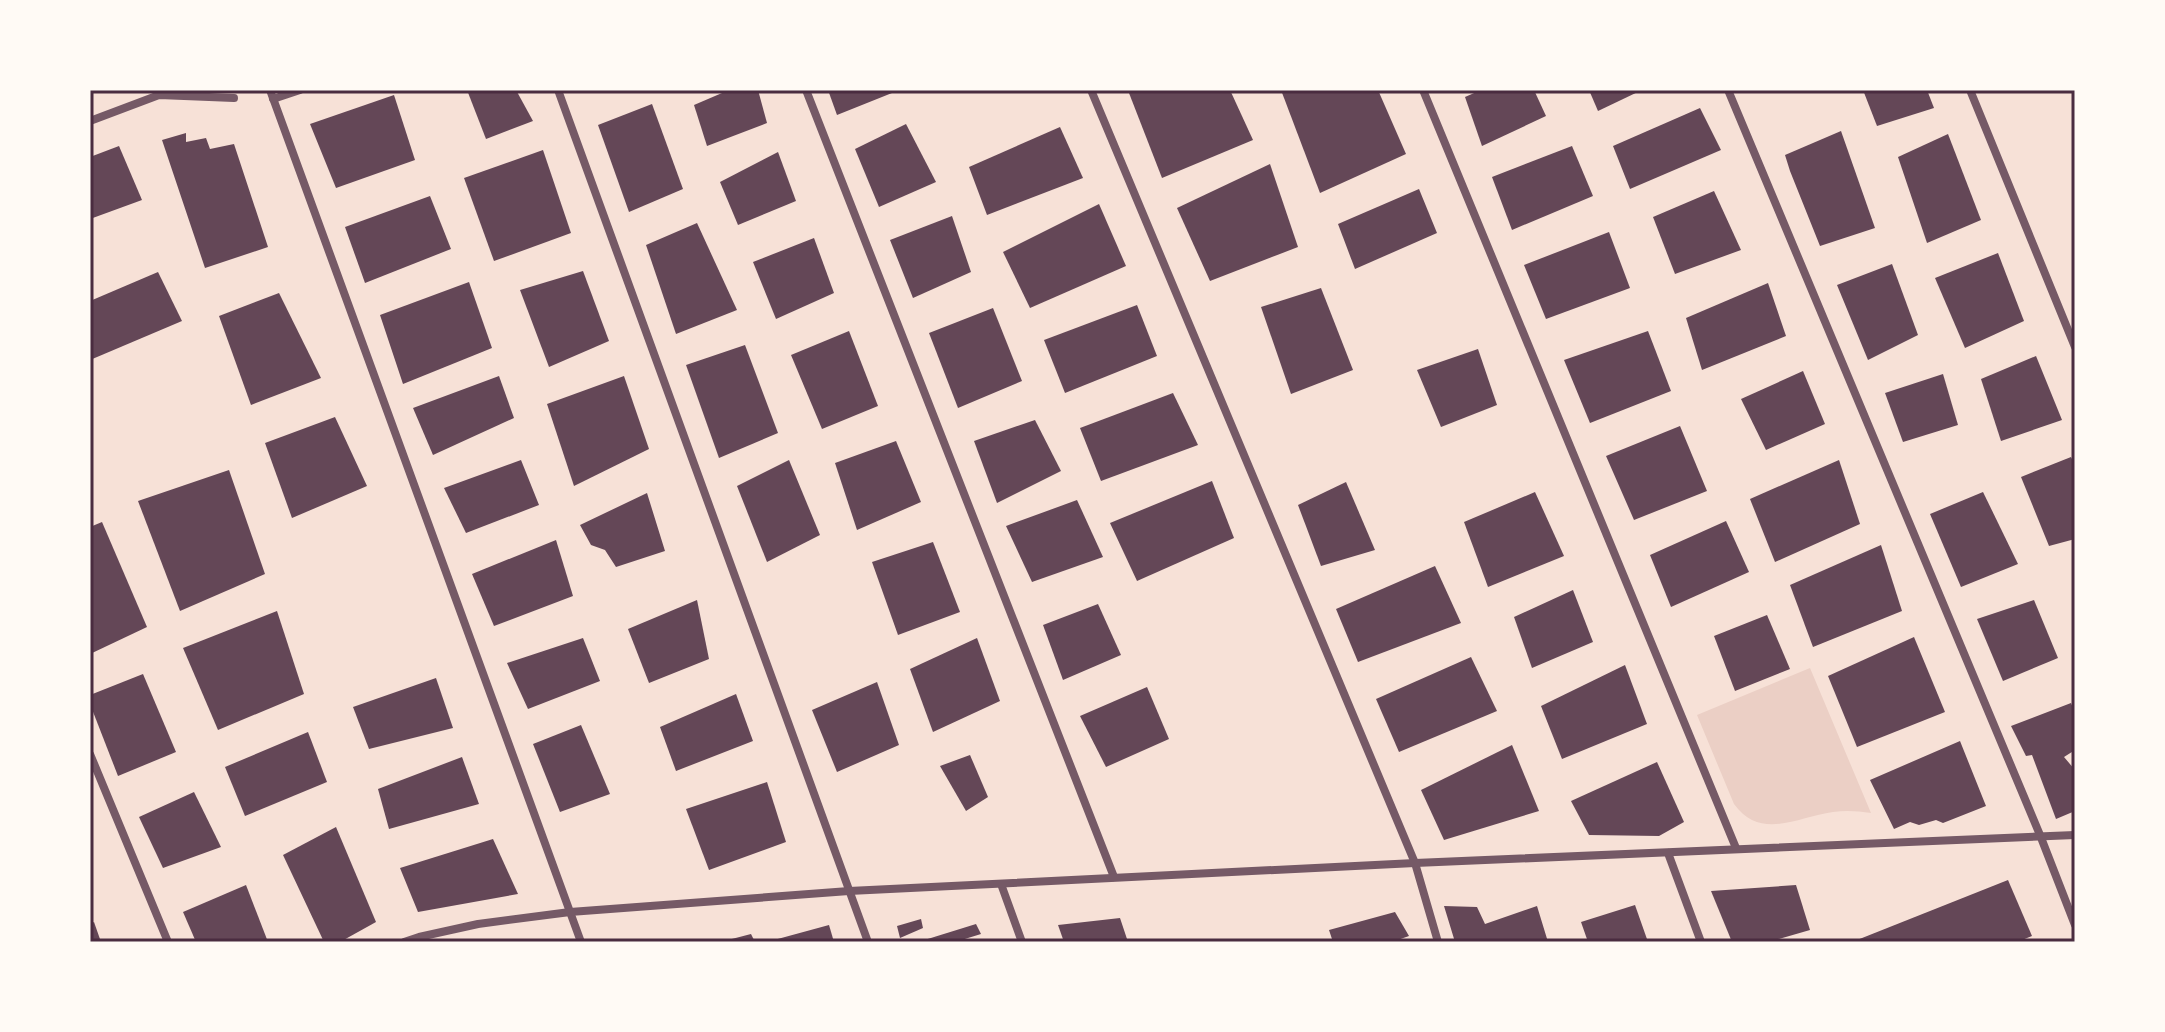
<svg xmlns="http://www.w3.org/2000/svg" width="2165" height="1032" font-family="'Nunito Sans',sans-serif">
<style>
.green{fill:#ebcfc5}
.building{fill:#644757}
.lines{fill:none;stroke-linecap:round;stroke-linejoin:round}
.minor{stroke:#755966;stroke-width:8}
.neatline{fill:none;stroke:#4a2c40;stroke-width:3}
</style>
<rect width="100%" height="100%" fill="#f7e1d7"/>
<!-- green -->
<path class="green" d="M 1810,668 L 1871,813 C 1858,811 1846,810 1833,812 C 1797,817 1761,841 1734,804 L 1697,715 Z"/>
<!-- building -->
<g class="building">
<path d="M 467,90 L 516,90 L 533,121 L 486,139 Z"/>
<path d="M 729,90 L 758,90 L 767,123 L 707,146 L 694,105 Z"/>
<path d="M 828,90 L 891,90 L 892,93 L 837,115 Z"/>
<path d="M 1139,90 L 1230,90 L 1253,140 L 1162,178 L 1129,93 Z"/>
<path d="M 1281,90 L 1378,90 L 1406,154 L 1320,193 Z"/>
<path d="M 1481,90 L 1534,90 L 1546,116 L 1482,146 L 1465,97 Z"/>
<path d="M 1589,90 L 1642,90 L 1598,111 Z"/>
<path d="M 1863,90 L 1927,90 L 1934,108 L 1877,126 Z"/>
<path d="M 394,95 L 415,160 L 336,188 L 310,124 Z"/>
<path d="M 652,104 L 683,189 L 629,212 L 598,125 Z"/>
<path d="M 1700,108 L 1721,150 L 1630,189 L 1613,146 Z"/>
<path d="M 906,124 L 936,182 L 879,207 L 855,149 Z"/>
<path d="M 1060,127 L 1083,178 L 987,215 L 969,167 Z"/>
<path d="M 1841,131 L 1875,228 L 1820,246 L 1790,171 L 1785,155 Z"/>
<path d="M 186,133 L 186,142 L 206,138 L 210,149 L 234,144 L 268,247 L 205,268 L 162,140 Z"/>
<path d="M 1948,134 L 1981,220 L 1927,243 L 1898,157 Z"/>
<path d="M 119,146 L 142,200 L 90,219 L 90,157 Z"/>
<path d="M 1572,146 L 1593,196 L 1512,230 L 1492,177 Z"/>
<path d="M 543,150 L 571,233 L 494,261 L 464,178 Z"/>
<path d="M 778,152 L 796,201 L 738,225 L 720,182 Z"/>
<path d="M 1270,164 L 1298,247 L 1210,281 L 1177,208 Z"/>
<path d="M 1419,189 L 1437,233 L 1355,269 L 1338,224 Z"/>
<path d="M 1714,191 L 1741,250 L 1675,274 L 1653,217 Z"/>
<path d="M 430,196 L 451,249 L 365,283 L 345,227 Z"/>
<path d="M 1099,204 L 1126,266 L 1030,308 L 1003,252 Z"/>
<path d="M 952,216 L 971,272 L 913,298 L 890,240 Z"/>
<path d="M 697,223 L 737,310 L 676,334 L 646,245 Z"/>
<path d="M 1609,232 L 1630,288 L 1546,319 L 1524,265 Z"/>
<path d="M 814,238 L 834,293 L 776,319 L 753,262 Z"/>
<path d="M 1998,253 L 2024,321 L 1965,348 L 1935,278 Z"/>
<path d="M 1892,264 L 1918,335 L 1868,360 L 1837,285 Z"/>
<path d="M 583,271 L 609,341 L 549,367 L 520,290 Z"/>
<path d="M 158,272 L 182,321 L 90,360 L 90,301 Z"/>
<path d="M 469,282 L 492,348 L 403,384 L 380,315 Z"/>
<path d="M 1768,283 L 1786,336 L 1702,370 L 1686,318 Z"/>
<path d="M 1321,288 L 1353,370 L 1291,394 L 1261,307 Z"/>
<path d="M 279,293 L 321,378 L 251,405 L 219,316 Z"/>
<path d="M 1137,305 L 1157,356 L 1065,393 L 1044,340 Z"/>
<path d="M 993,308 L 1022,381 L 958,408 L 929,333 Z"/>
<path d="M 849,331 L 878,406 L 822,429 L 791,355 Z"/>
<path d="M 1648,331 L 1671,391 L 1590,423 L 1564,360 Z"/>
<path d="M 745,345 L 778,433 L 719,458 L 686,365 Z"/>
<path d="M 1478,349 L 1497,405 L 1441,427 L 1417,370 Z"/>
<path d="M 2036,356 L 2062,420 L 2001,441 L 1981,379 Z"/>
<path d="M 1803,371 L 1825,424 L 1766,450 L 1741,399 Z"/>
<path d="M 1943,374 L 1958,425 L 1903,442 L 1885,393 Z"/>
<path d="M 499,376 L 514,418 L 433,455 L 413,408 Z"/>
<path d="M 624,376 L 649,449 L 574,486 L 547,404 Z"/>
<path d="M 1173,393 L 1198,445 L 1101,481 L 1080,428 Z"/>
<path d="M 335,417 L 367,486 L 292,518 L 265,443 Z"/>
<path d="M 1035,420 L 1061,471 L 997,503 L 974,441 Z"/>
<path d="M 1680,426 L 1707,491 L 1634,520 L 1606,456 Z"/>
<path d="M 896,441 L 921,502 L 857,530 L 835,463 Z"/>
<path d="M 2071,457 L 2075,465 L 2075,539 L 2049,546 L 2021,477 Z"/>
<path d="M 521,460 L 539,505 L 466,533 L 444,488 Z"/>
<path d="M 789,460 L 820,535 L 767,562 L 737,486 Z"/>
<path d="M 1839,460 L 1860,524 L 1775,562 L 1750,499 Z"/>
<path d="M 229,470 L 265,574 L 180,611 L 138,501 Z"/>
<path d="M 1212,481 L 1234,538 L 1137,581 L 1110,523 Z"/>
<path d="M 1346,482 L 1375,550 L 1321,566 L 1298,505 Z"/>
<path d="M 1535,492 L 1564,556 L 1488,587 L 1464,522 Z"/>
<path d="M 1983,492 L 2018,564 L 1961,587 L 1930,514 Z"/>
<path d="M 647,493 L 665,551 L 616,567 L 605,550 L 591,545 L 580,525 Z"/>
<path d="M 1077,500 L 1103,557 L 1032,582 L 1006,526 Z"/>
<path d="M 1726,521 L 1749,572 L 1671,607 L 1650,555 Z"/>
<path d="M 102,522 L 147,627 L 90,654 L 90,527 Z"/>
<path d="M 556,540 L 573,596 L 494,626 L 472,574 Z"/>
<path d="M 933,542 L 960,612 L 898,635 L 872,562 Z"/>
<path d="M 1881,545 L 1902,611 L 1813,647 L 1790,585 Z"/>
<path d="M 1435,566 L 1461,623 L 1358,662 L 1336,609 Z"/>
<path d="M 1573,590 L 1593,642 L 1532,668 L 1514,617 Z"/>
<path d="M 697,600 L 709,659 L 649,683 L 628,629 Z"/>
<path d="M 2034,600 L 2058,658 L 2003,681 L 1977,619 Z"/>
<path d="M 1098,604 L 1121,655 L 1063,680 L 1043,625 Z"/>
<path d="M 277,611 L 304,694 L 218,730 L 183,648 Z"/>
<path d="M 1767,615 L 1790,669 L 1735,691 L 1714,636 Z"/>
<path d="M 1914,637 L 1945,712 L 1857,747 L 1828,676 Z"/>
<path d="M 583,638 L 600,681 L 528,709 L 507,663 Z"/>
<path d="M 977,638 L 1000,701 L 933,732 L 910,669 Z"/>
<path d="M 1471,657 L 1497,711 L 1399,752 L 1376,699 Z"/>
<path d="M 1625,665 L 1647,724 L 1562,759 L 1541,706 Z"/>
<path d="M 143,674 L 176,752 L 118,776 L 90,704 L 90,695 Z"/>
<path d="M 436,678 L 453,728 L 369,749 L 353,707 Z"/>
<path d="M 877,682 L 899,745 L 837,772 L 812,710 Z"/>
<path d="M 1147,687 L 1169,739 L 1106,767 L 1080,716 Z"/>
<path d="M 736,694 L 753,741 L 676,771 L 660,727 Z"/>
<path d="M 2071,703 L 2075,713 L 2075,750 L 2064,757 L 2075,770 L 2075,811 L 2056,819 L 2032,755 L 2026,756 L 2011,726 Z"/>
<path d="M 581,725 L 610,794 L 560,812 L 533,744 Z"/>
<path d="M 308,732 L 327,782 L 245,816 L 225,767 Z"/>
<path d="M 1960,741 L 1986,806 L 1943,823 L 1936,820 L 1919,825 L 1910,822 L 1894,829 L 1870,780 Z"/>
<path d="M 1512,745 L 1539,811 L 1444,840 L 1421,790 Z"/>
<path d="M 970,755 L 988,797 L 966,811 L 940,766 Z"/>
<path d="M 462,757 L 479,804 L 389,829 L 378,789 Z"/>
<path d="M 1657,762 L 1684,822 L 1659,836 L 1589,835 L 1571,801 Z"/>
<path d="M 767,782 L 786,842 L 709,870 L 686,809 Z"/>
<path d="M 194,792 L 221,847 L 163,868 L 139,817 Z"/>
<path d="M 336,827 L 376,922 L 340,942 L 324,942 L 283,855 Z"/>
<path d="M 493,839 L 518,894 L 418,912 L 400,868 Z"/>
<path d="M 2008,880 L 2032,936 L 2017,942 L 1852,942 Z"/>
<path d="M 246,885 L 268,942 L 196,942 L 183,912 Z"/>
<path d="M 1796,885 L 1810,930 L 1768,942 L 1732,942 L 1711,891 Z"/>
<path d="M 1635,905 L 1648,942 L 1588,942 L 1581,922 Z"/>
<path d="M 1444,906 L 1477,907 L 1485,924 L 1537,906 L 1548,942 L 1455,942 Z"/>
<path d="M 1395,912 L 1409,936 L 1392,942 L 1333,942 L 1329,930 Z"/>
<path d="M 1120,918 L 1128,942 L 1064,942 L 1058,925 Z"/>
<path d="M 921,919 L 923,928 L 900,938 L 897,926 Z"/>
<path d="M 94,922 L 101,942 L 90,942 L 90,924 Z"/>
<path d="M 976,924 L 981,934 L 955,942 L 918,942 Z"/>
<path d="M 829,925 L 834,942 L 775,942 L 774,940 Z"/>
<path d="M 751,934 L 755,942 L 724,942 L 724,941 Z"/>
</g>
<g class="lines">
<!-- minor -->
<g class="minor">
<path d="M 270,90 L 581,942"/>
<path d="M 558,90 L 868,942"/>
<path d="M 806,90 L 1114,877"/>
<path d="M 1091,90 L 1415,863 L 1438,942"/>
<path d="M 1423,90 L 1736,848"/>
<path d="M 1728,90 L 2040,835 L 2075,925"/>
<path d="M 1970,90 L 2075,347"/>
<path d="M 273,99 L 300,90"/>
<path d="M 90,121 L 159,95 L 234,98"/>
<path d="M 90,754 L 168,942"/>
<path d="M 1668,853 L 1701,942"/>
<path d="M 1001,884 L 1022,942"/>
<path d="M 404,942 L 419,937 L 478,924 L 570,912 L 849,891 L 1415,863 L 2075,835"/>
</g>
</g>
<!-- border -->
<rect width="2165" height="1032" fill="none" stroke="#fffaf5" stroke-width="184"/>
<rect x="92" y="92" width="1981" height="848" class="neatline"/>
</svg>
